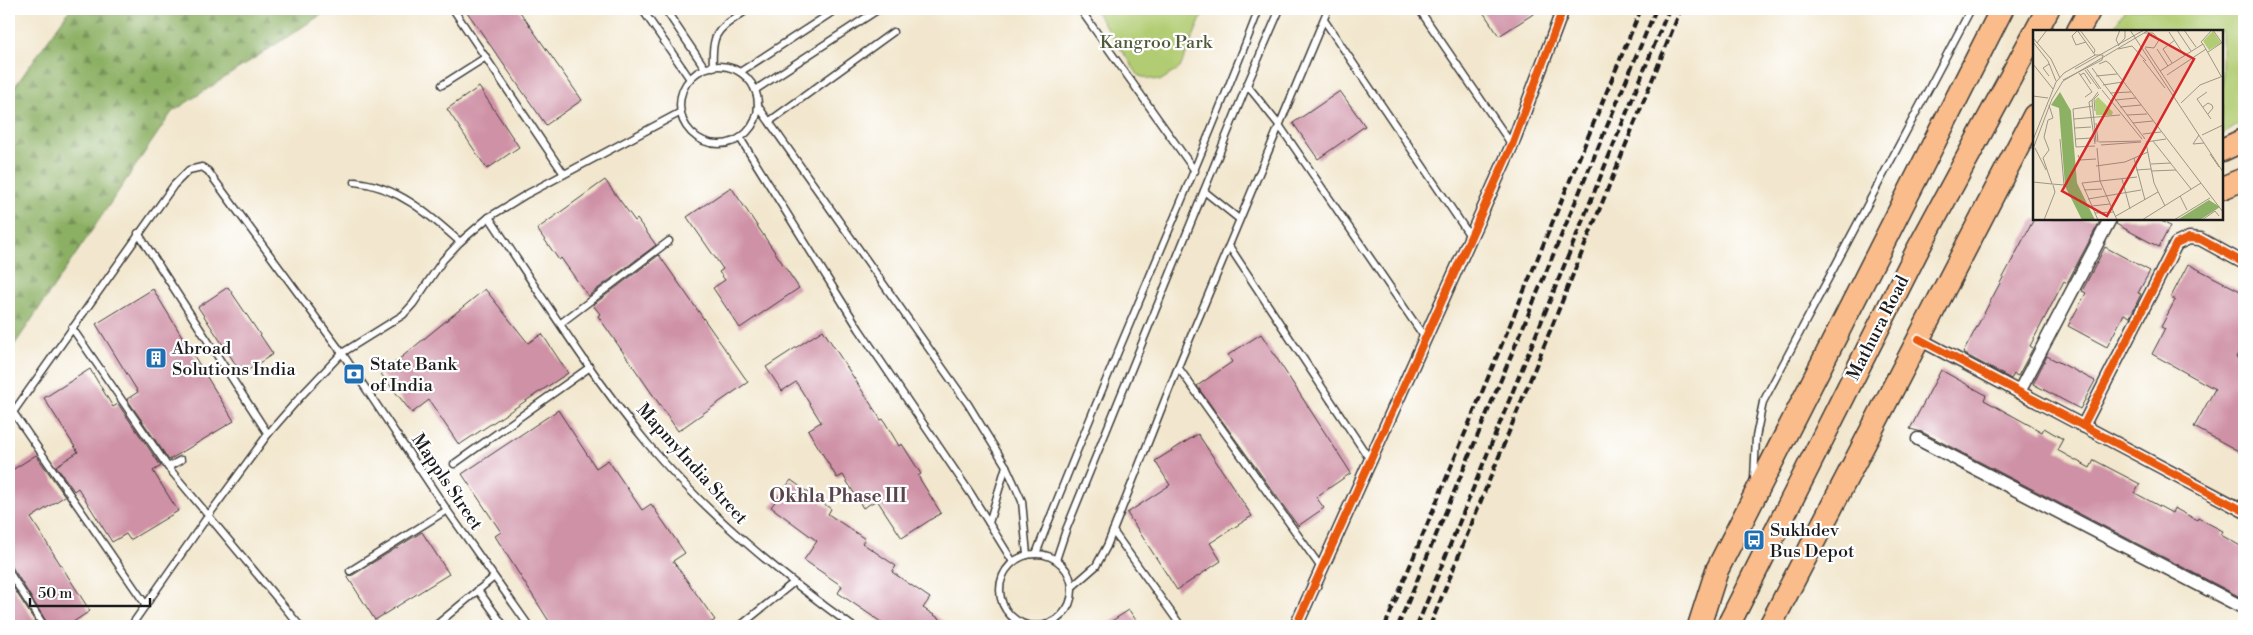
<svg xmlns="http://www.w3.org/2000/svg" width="2253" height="635" font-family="'Libre Bodoni',serif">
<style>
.forest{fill:url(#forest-firs);stroke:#546640}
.green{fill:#b1cc72;stroke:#667447}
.building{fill:#cf91a6}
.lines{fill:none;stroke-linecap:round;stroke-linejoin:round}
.lane-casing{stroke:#3c3a37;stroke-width:9}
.street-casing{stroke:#3c3a37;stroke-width:15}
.highway-casing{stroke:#3c3a37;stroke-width:25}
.lane{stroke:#fff;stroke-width:6}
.street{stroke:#fff;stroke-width:12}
.highway{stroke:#f9bc8a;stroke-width:22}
.rail{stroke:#1c1c1c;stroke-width:4;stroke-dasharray:8 4;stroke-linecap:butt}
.cycleway-casing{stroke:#fff;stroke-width:11}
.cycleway{stroke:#e8590c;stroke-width:8}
.labels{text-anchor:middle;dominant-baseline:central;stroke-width:4.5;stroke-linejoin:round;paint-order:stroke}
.park-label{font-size:18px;fill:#505a3a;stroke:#fff}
.street-label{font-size:18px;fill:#1c1c1c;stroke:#fff}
.poi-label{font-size:18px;fill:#1c1c1c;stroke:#fff;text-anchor:start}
.neighbourhood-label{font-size:19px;font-weight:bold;fill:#5b454c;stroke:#fff}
.inset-road{fill:none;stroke:#9c9687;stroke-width:1}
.view{fill:#d62828;fill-opacity:0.15;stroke:#d62828;stroke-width:2.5}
.inset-edge{fill:none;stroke:#1c1c1c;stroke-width:2.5}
</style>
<defs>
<pattern id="forest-firs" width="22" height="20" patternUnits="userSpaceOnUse" patternTransform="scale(1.25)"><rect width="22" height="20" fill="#8cb064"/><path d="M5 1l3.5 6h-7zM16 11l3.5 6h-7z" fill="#728e52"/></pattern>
</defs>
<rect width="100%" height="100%" fill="#fff"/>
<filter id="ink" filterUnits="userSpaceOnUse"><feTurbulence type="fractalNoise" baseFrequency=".02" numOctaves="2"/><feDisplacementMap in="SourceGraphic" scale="10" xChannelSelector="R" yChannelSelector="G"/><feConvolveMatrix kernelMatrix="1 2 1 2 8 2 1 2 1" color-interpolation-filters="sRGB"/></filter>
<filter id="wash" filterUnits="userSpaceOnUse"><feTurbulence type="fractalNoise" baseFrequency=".0096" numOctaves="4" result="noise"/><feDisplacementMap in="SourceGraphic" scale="20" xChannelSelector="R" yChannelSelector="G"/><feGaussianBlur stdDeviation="1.12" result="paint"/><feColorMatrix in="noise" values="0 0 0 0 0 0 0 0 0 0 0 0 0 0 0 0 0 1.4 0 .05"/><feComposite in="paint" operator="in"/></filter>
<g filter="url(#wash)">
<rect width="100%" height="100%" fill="#f2e7ce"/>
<!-- forest -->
<path class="forest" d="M 70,9 L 330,9 L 172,112 L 9,353 L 9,95 Z"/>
<!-- green -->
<g class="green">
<path d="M 1094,9 L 1205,9 L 1180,68 L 1160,81 L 1139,76 Z"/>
<path d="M 2125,9 L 2244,9 L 2244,121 L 2222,135 L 2222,31 L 2112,31 Z"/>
</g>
<g id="blocks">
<!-- building -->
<g class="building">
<path d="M 465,9 L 518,9 L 582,100 L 546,125 Z"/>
<path d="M 1481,9 L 1541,9 L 1499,36 Z"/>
<path d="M 479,87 L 519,147 L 487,169 L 447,109 Z"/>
<path d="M 1340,91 L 1365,126 L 1318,159 L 1293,123 Z"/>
<path d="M 605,180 L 635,221 L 637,219 L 656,245 L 588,296 L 561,258 L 559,260 L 537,229 Z"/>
<path d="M 731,187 L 799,288 L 740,328 L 713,288 L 725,280 L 719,272 L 723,269 L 687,217 Z"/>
<path d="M 2034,219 L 2101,219 L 2067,283 L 2064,281 L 2030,346 L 2033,348 L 2018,376 L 2014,374 L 2011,379 L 1963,353 Z"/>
<path d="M 2118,219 L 2158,219 L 2170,226 L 2159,247 L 2116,224 Z"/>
<path d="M 2105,247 L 2150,271 L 2138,293 L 2141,294 L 2130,317 L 2124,314 L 2107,347 L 2068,326 L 2086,293 L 2082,291 Z"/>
<path d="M 659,255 L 748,382 L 678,431 L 598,316 L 600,314 L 593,305 Z"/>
<path d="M 2188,264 L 2244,293 L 2244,341 L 2236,357 L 2244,361 L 2244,454 L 2194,427 L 2215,389 L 2152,354 L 2165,329 L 2161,327 L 2175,300 L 2171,297 Z"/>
<path d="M 228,287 L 273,354 L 242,374 L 198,307 Z"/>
<path d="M 153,289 L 234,421 L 169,460 L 127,399 L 138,392 L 96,324 Z"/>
<path d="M 485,289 L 528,343 L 542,334 L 568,373 L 459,445 L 429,400 L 412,413 L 381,374 Z"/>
<path d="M 823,330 L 881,420 L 883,419 L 899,446 L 902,444 L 921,474 L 918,476 L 941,513 L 902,538 L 877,500 L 863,508 L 843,475 L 837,478 L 808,430 L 821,422 L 796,382 L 782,391 L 766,367 Z"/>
<path d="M 1261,334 L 1351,473 L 1316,497 L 1324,508 L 1298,526 L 1197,386 L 1232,362 L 1228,355 Z"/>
<path d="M 2047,356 L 2095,381 L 2080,409 L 2033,384 Z"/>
<path d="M 90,369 L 113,407 L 118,404 L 161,466 L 153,471 L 178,511 L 130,540 L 126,534 L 112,542 L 78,488 L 74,491 L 56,466 L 78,452 L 44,398 Z"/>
<path d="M 1941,370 L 1986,395 L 1984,400 L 2042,432 L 2044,428 L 2063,439 L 2057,450 L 2090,468 L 2094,460 L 2140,484 L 2135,493 L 2172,513 L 2174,508 L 2197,520 L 2198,518 L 2223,531 L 2221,535 L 2244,548 L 2244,599 L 1922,432 L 1910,429 Z"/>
<path d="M 558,410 L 596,468 L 608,460 L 642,510 L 651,504 L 685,553 L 673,561 L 715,620 L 706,626 L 552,626 L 495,536 L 501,532 L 462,474 Z"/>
<path d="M 1198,434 L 1252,516 L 1210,543 L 1221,561 L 1177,590 L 1127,513 L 1170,485 L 1155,461 Z"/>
<path d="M 36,455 L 65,496 L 31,518 L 90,611 L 67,626 L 49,626 L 9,562 L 9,472 Z"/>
<path d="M 791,480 L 831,509 L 828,514 L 865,539 L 862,543 L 896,566 L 892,572 L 930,598 L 923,608 L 951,626 L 887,626 L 838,593 L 842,586 L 804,560 L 817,541 L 771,507 Z"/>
<path d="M 422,532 L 449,574 L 375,620 L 347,576 L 353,575 Z"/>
<path d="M 11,584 L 38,626 L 9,626 L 9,586 Z"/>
<path d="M 1129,610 L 1140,626 L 1104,626 Z"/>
</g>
</g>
</g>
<g filter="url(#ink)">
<use href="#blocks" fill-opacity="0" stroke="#3c3a37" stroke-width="1"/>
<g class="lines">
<!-- lane casing -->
<g class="lane-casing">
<g id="lane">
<path d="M 453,9 L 564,174"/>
<path d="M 642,9 L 690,79"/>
<path d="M 665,9 L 705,68"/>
<path d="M 1080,9 L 1195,171"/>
<path d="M 1419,9 L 1512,145"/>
<path d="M 1324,20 L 1470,236"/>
<circle cx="719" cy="105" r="39"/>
<path d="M 713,67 C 711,29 719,30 748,9"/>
<path d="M 740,72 L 837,9"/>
<path d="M 442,85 L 486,57"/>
<path d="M 1247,85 L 1279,125 L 1425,338"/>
<path d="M 755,90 L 879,9"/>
<path d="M 758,106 L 968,404 L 1006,466 L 1022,501 L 1027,555"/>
<path d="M 770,121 L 893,32"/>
<path d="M 740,138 L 859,329 L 971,494 L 1013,562"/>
<path d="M 355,182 C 397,186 429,214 460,242"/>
<path d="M 1204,191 L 1239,219"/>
<path d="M 489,217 C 540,293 589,373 647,443 C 707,514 777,572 852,626"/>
<path d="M 138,233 L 268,434"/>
<path d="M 1229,246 L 1370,460"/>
<path d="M 561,323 L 669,241"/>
<path d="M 72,328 L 168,467 L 300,626"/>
<path d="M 1178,367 L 1322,569"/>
<path d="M 13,412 L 146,605"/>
<path d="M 9,418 L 174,185 L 189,170 L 202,167 L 208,171 L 342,353 L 447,510 L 529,626"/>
<path d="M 454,464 L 590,367"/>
<path d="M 168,467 L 181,460"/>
<path d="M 1754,479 L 1756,437 L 1763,402 L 1971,9"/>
<path d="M 989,523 L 1006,466"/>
<path d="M 1113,531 L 1181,626"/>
<path d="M 1036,554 C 1106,371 1189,192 1259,9"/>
<circle cx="1036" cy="590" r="36"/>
<path d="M 1056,560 L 1066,530 L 1247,85 L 1280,9"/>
<path d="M 350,571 L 447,510"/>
<path d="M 9,572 L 44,626"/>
<path d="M 1072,587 L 1096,566 L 1107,546 L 1178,367 L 1328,9"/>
<path d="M 478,590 L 504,626"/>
<path d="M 131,626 L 208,516 L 268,434 L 301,396 L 342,353 L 403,315 L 413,304 L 443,260 L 460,242 L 489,217 L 527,194 L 681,112"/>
<path d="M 435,626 L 493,578"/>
<path d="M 740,626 L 793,583"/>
</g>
</g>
<!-- street casing -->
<g class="street-casing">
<g id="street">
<path d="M 1919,339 L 2244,511"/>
<path d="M 2019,392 L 2110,219"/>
<path d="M 2083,426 L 2176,244 L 2189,238 L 2200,239 L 2244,263"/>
<path d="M 1918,439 L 2244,608"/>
<path d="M 1296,626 L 1512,145 L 1563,9"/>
</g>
</g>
<!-- highway casing -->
<g class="highway-casing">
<g id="highway">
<path d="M 2036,31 L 2048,9"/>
<path d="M 2078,31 L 2090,9"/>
<path d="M 2222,150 L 2244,140"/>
<path d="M 2222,188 L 2244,179"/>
<path d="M 1699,626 L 1717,570 L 2002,9"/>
<path d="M 1728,626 L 1917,251 L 2034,34"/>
<path d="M 1770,626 L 2034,116"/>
</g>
</g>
<!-- lane -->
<use href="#lane" class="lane"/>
<!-- street -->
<use href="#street" class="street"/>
<!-- highway -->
<use href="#highway" class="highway"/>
<!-- rail -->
<g class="rail">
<path d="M 1385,626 L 1641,9"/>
<path d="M 1398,626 L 1656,9"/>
<path d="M 1417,626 L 1669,9"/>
<path d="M 1430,626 L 1681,9"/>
</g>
<!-- cycleway casing -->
<g class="cycleway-casing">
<g id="cycleway">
<path d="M 1919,339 L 2244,511"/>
<path d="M 2083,426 L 2176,244 L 2189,238 L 2200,239 L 2244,263"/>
<path d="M 1296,626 L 1512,145 L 1563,9"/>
</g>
</g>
<!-- cycleway -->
<use href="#cycleway" class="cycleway"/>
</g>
</g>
<!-- icons -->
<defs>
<g id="building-square" transform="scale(1.125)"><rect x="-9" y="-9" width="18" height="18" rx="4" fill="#1f6fb2" stroke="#fff"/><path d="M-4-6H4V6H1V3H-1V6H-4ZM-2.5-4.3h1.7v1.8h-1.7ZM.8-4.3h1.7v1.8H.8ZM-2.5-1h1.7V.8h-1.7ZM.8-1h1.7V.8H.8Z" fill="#fff"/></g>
<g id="bank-square" transform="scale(1.125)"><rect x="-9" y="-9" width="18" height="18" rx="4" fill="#1f6fb2" stroke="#fff"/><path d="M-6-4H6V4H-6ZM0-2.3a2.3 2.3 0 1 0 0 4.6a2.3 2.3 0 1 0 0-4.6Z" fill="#fff"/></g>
<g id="bus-square" transform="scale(1.125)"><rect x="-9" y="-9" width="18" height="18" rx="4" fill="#1f6fb2" stroke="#fff"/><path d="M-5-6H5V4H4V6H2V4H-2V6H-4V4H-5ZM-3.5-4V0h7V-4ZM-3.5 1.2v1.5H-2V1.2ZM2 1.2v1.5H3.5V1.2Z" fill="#fff"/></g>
</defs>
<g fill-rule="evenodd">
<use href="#building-square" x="156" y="358"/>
<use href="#bank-square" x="354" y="374"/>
<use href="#bus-square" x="1754" y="540"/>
</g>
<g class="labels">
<!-- park labels -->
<g class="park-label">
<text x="1156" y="42">Kangroo Park</text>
</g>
<!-- street labels -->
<g class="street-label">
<text transform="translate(1878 328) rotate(-63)">Mathura Road</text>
<text transform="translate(692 464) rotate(48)">MapmyIndia Street</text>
<text transform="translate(447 482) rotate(56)">Mappls Street</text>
</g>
<!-- poi labels -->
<g class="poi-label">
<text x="172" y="348">Abroad<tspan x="172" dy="21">Solutions India</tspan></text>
<text x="370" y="364">State Bank<tspan x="370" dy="21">of India</tspan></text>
<text x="1770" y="530">Sukhdev<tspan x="1770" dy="21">Bus Depot</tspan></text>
</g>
<!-- neighbourhood labels -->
<g class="neighbourhood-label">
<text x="838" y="496">Okhla Phase III</text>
</g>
</g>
<!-- overview -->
<g transform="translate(2033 30)">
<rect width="190" height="190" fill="#f2e7ce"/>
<path d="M 27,62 L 38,81 L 44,153 L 62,190 L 49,190 L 32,156 L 26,78 L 18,75 ZM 176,170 L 187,177 L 167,190 L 144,190 Z" fill="#8cb064"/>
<path d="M 180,1 L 188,13 L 176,20 L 170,11 ZM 65,67 L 80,82 L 79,85 L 63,85 L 62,70 Z" fill="#b1cc72"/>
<path class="inset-road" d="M 44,0 L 62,25M 47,0 L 62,20 L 61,23M 97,0 L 190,142M 144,0 L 158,21M 151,0 L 163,17M 180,0 L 189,13M 44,1 L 39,6 L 43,15 L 53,12M 136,2 L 151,25M 111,3 L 120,3 L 126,10 L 121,18 L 112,17M 0,8 L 18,29 L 27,48M 0,12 L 15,31 L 23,51M 4,13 L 14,0M 170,14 L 168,12 L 179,0M 86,15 L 83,10 L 87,0M 85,16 L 92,8 L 92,0M 112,18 L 141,62M 85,19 L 99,16 L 113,31M 124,19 L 135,36M 175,22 L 190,12M 110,30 L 132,58M 139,33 L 130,19 L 142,10M 0,34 L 20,59M 16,34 L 10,38 L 16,46M 66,34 L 73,31 L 77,34 L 190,182M 59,38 L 112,109M 42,39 L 111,0M 54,39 L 68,59M 52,40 L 66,59M 127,41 L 170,14 L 188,46M 46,43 L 59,62 L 52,67M 47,45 L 51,43 L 58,54M 134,45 L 173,19M 63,46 L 84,44M 70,55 L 90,52M 69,60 L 109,109M 174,62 L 164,69 L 178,89M 77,63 L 98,62M 0,66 L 15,68M 59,70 L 56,72 L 62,114M 82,70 L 103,68M 148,73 L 167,55 L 190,46M 60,76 L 40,79 L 43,117 L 62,116M 87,77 L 108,75M 170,77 L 175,73 L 179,75 L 180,78 L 175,84M 62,81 L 61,69 L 66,64M 94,85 L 114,84M 41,89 L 87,85M 63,93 L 65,112M 100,93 L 120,91M 42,98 L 58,97M 110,104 L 128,102M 166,105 L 160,114 L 171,113M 169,105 L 190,95M 42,109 L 59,108M 0,110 L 23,52 L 31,43 L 62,25 L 70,25 L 69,30 L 30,50M 120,111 L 158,159M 63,112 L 59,70 L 65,62M 66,112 L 108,111M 113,112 L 133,109M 113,113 L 121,153 L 132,176M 68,115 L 108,112M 2,118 L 13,140M 64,118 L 67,151 L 84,190M 0,119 L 19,69 L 30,51 L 116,0M 177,124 L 186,137M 45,125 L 47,130 L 63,129M 101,128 L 112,170M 118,134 L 138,133M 63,136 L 92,132 L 115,122M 103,140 L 118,139M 118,141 L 143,140M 89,149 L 97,179M 0,152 L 19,154 L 10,128 L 16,120 L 11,107 L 15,90 L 20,88 L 16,75M 19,154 L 31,155 L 27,109M 51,160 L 69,159M 147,166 L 154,180M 55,169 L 108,160M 59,176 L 77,174M 62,183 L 81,182M 83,186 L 125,162M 11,190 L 22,162 L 20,155M 65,190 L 49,153 L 104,147M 109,190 L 168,153M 141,190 L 177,168M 169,190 L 182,181 L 186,186"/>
<path class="view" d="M 116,4 L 161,29 L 74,186 L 29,161 Z"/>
<rect width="190" height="190" class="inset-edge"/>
</g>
<!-- margin -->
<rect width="2253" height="635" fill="none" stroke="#fff" stroke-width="30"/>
<!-- scale -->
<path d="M30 598v8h120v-8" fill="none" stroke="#1c1c1c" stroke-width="2.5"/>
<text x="38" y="598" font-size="15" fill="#1c1c1c" stroke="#ffffff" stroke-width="4" paint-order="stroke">50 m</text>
</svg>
